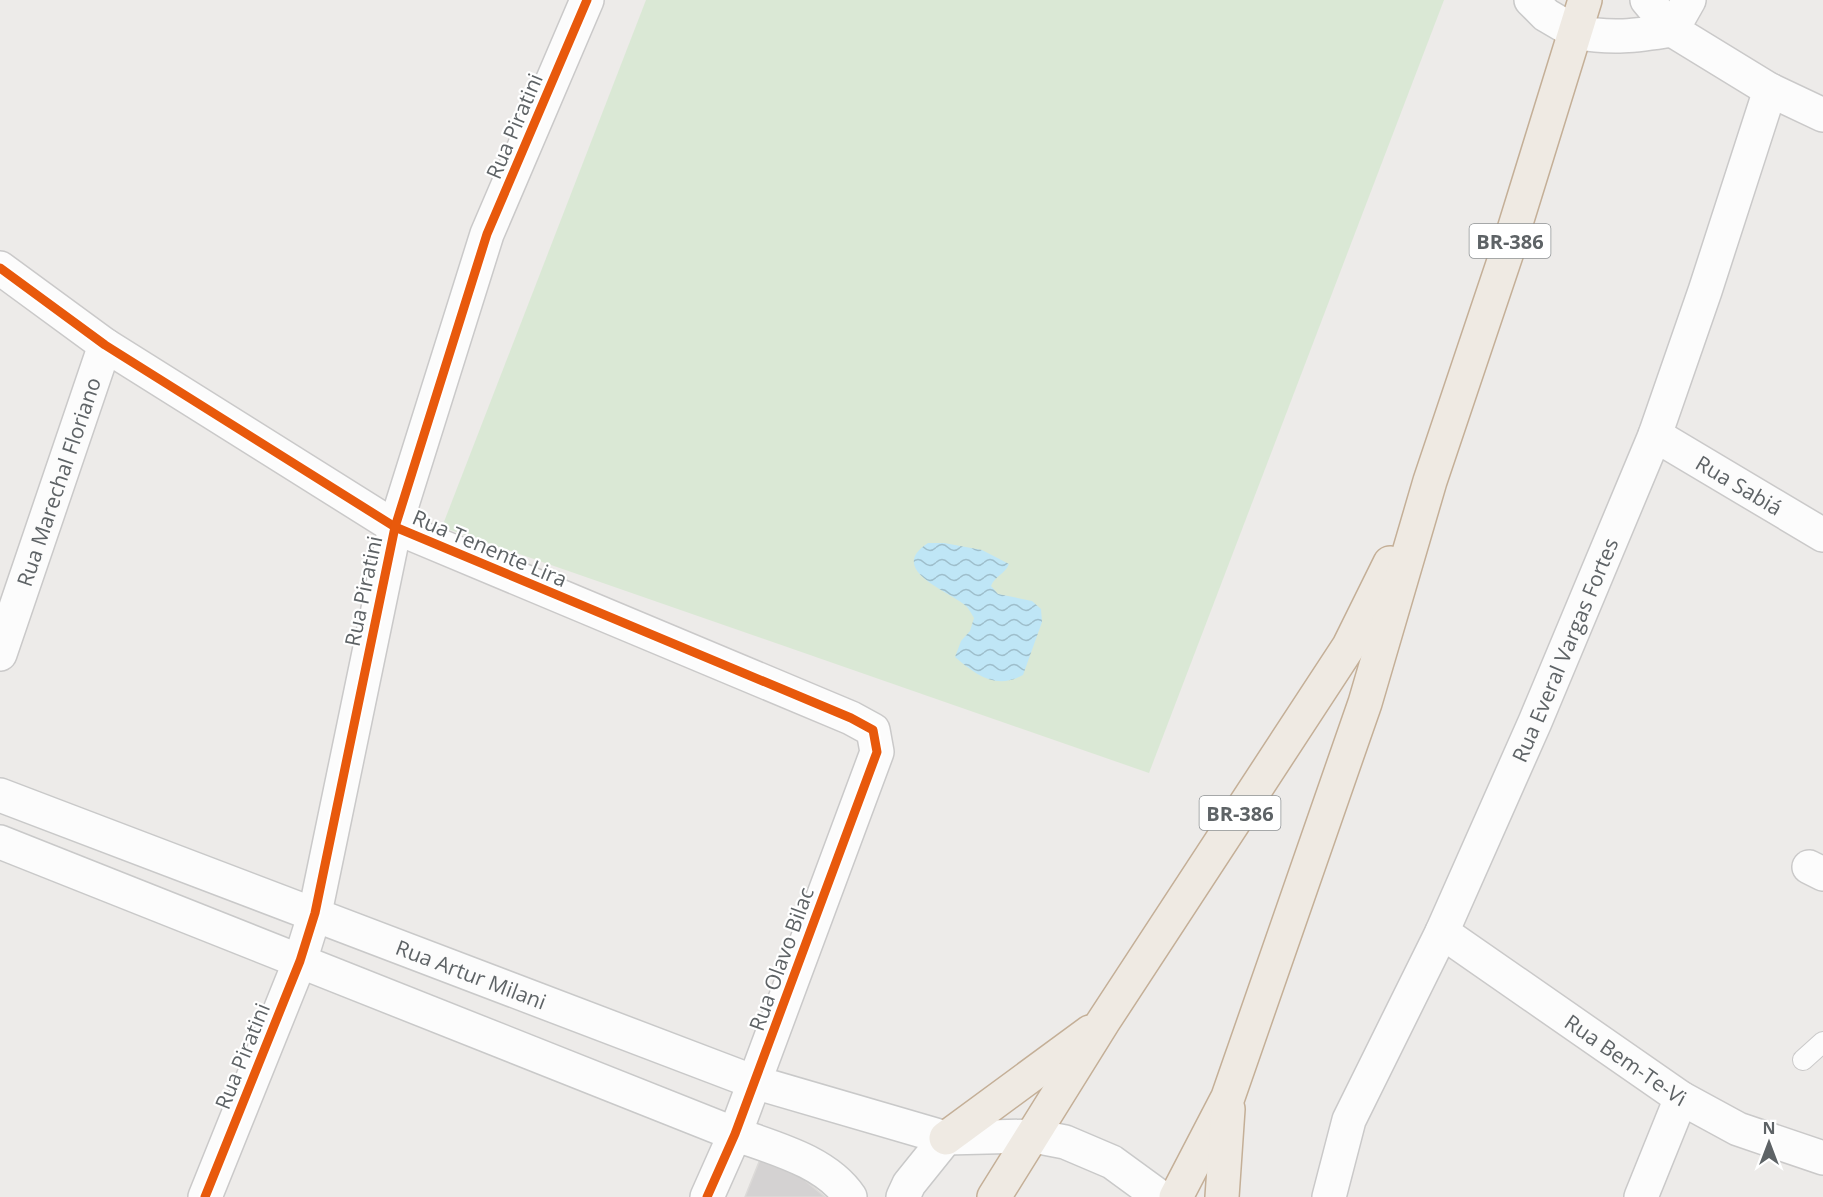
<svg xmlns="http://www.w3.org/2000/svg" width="1823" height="1197" font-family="'Open Sans',sans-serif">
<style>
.pitch{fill:#dae8d5}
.water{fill:url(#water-waves)}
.building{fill:#d4d2d2;stroke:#dcdad8;stroke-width:1.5}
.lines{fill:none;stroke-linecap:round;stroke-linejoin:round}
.lane-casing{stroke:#cac9c9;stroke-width:22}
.street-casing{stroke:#cac9c9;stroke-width:36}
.secondary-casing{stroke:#c9c9c9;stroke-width:36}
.highway-casing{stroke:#c4af97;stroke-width:36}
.lane{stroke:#fcfcfc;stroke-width:20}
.street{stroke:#fcfcfc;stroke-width:33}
.secondary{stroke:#fcfcfc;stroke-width:33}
.highway{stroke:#efeae3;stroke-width:33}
.cycleway-casing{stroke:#fff;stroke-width:13}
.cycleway{stroke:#e8590c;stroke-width:9}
.labels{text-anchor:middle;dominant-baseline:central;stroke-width:4.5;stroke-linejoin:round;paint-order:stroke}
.shield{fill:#fff;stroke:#8e9294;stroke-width:1.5}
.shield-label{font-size:20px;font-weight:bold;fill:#5e6366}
.street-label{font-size:21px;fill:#5e6366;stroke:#fff}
</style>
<defs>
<pattern id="water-waves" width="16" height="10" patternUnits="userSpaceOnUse" patternTransform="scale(1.5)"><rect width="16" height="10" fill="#bfe6f6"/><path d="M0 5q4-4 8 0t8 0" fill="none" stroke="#9ebecb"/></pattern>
</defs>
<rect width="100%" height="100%" fill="#edebe9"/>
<!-- pitch -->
<path class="pitch" d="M 646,0 L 1444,0 L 1149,773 L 442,527 Z"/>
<!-- water -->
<path class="water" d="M 928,543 L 944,543 L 982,550 L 1009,564 C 1005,574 995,576 991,586 L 998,594 L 1032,601 L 1041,609 L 1042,622 L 1023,675 C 996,690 976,675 955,657 L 961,641 L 970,631 L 974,618 C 971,613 969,609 966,606 C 949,591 886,570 928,543 Z"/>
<!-- building -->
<path class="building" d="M 761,1157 L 784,1163 L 825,1197 L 745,1197 Z"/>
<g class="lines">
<!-- lane casing -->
<g class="lane-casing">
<path id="lane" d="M 1803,1060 L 1823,1042"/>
</g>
<!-- street casing -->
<g class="street-casing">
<g id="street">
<path d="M 1647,0 L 1672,30 L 1770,90 L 1823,115"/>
<path d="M 1672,30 L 1689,0"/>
<path d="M 1575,32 C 1612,39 1635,36 1672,30"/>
<path d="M 0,268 L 105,345 L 395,527 L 851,718 L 873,730 L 877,752 L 735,1134 L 707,1197"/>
<path id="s1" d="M 1655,435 L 1823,535"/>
<path id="s2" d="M 0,654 L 105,345"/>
<path d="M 1809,867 L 1823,874"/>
<path id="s3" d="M 1442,932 L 1681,1098 L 1738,1129 L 1823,1158"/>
<path d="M 205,1197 L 300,961 L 315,913 L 395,527 L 487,234 L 587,0"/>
<path id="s4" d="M 1329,1197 L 1349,1120 L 1442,932 L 1535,722 L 1655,435 L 1705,291 L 1770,90"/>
<path d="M 1641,1197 L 1681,1098"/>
</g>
</g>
<!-- secondary casing -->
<g class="secondary-casing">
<g id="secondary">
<path d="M 1531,0 L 1546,15 L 1575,32"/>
<path id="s5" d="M 0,795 L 754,1082 L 946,1138 L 1034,1136 L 1065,1142 L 1112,1162 L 1160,1197"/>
<path d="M 0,842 L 735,1134 C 773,1148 826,1161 850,1197"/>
<path d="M 903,1197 L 909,1184 L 946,1138"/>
</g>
</g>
<!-- highway casing -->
<g class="highway-casing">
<g id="highway">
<path d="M 946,1138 L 1090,1032"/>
<path d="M 994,1197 L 1103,1022 L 1349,646 L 1390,563"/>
<path d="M 1176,1197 L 1228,1097 L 1365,703 L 1430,481 L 1508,249 L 1585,0"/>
<path d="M 1222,1197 L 1228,1109"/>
</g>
</g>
<!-- lane -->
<use href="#lane" class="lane"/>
<!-- street -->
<use href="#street" class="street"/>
<!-- secondary -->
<use href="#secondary" class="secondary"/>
<!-- highway -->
<use href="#highway" class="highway"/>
<!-- cycleway casing -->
<g class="cycleway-casing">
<g id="cycleway">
<path d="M 0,268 L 105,345 L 395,527 L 851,718 L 873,730 L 877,752 L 735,1134 L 707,1197"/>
<path d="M 205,1197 L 300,961 L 315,913 L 395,527 L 487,234 L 587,0"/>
</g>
</g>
<!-- cycleway -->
<use href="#cycleway" class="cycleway"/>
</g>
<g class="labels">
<!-- shield labels -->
<g class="shield">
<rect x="1469.5" y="224" width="81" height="34" rx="4.5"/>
<rect x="1199.5" y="796" width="81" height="34" rx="4.5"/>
</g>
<g class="shield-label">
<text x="1510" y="241">BR-386</text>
<text x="1240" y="813">BR-386</text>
</g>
<!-- street labels -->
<g class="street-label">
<text transform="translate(514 126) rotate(-67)">Rua Piratini</text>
<text stroke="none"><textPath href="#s2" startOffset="182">Rua Marechal Floriano</textPath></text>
<text stroke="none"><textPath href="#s1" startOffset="98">Rua Sabiá</textPath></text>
<text transform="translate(490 548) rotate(23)">Rua Tenente Lira</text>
<text transform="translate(363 591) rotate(-78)">Rua Piratini</text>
<text stroke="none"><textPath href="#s4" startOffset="597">Rua Everal Vargas Fortes</textPath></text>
<text transform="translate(781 959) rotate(-70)">Rua Olavo Bilac</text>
<text stroke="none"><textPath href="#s5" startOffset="504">Rua Artur Milani</textPath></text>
<text transform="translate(242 1056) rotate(-68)">Rua Piratini</text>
<text stroke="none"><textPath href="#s3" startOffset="224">Rua Bem-Te-Vi</textPath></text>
</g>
</g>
<!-- north arrow -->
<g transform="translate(1769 1143)" stroke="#ffffff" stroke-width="4.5" paint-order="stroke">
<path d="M0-4.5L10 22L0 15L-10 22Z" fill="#5e6366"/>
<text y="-9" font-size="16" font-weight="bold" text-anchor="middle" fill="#5e6366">N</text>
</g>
</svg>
